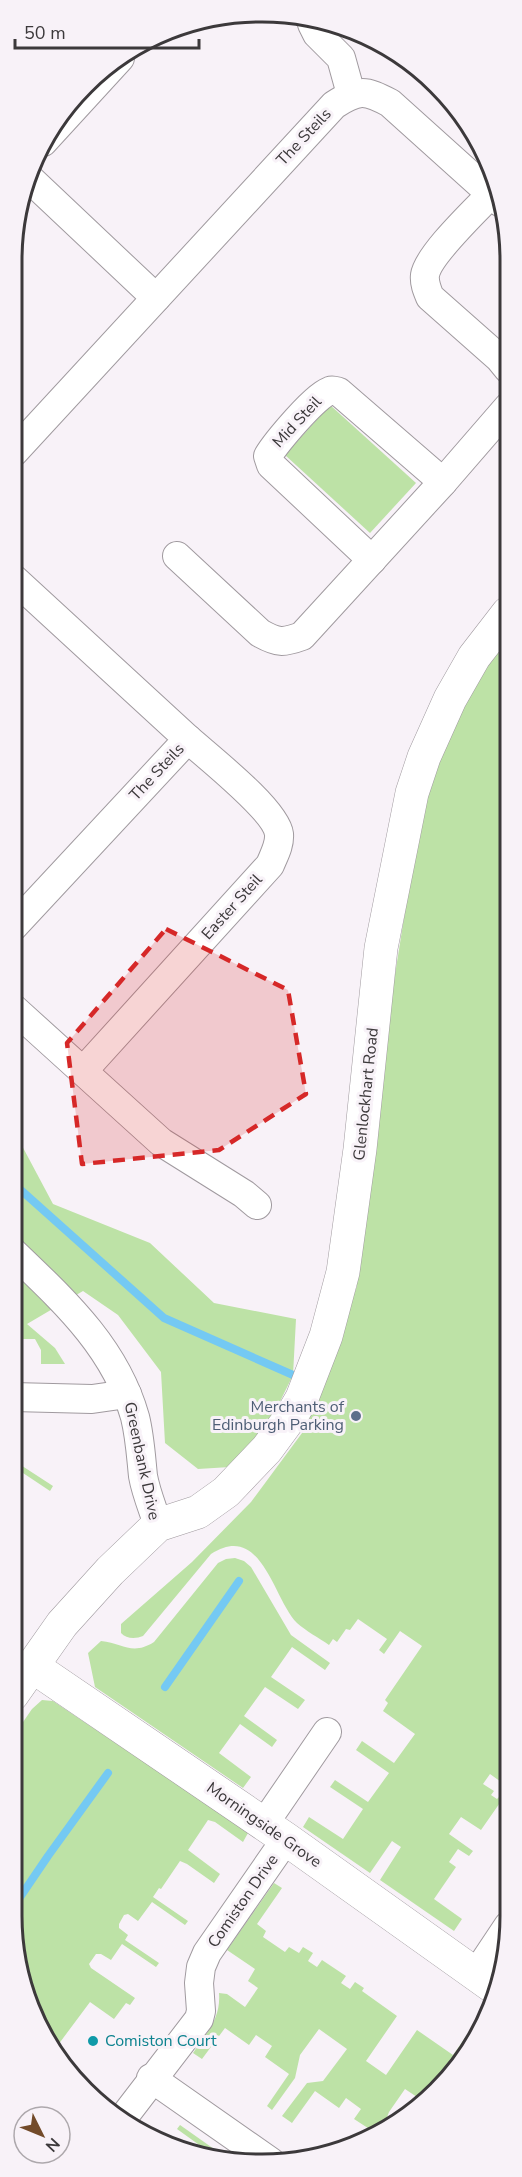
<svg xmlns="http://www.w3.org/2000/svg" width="522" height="2177" font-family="'Nunito Sans',sans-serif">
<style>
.green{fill:#bde2a6}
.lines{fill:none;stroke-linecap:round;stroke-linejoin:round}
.stream{stroke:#74c9f3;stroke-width:8}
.street-casing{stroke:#a09a9f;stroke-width:30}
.secondary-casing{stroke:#a09a9f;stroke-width:34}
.street{stroke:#fff;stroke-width:28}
.secondary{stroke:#fff;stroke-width:33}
.marked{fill:#d62828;fill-opacity:0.2;stroke:#d62828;stroke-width:4.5;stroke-dasharray:12 8;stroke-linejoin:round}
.service-dot{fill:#5c6f8a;stroke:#f8f2f8;stroke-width:2}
.culture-dot{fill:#0f9aa8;stroke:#f8f2f8;stroke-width:2}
.labels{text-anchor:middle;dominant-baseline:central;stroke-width:6;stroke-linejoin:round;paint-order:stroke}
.street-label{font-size:16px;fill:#3c393b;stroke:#f8f2f8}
.service-label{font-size:16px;fill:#4e5e75;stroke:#f8f2f8;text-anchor:end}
.culture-label{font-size:16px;fill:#0d838f;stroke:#f8f2f8;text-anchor:start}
.rim{fill:none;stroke:#3c393b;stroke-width:3}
</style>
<rect width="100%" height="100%" fill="#f8f2f8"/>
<!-- green -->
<g class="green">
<path d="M 330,405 L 416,483 L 370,533 L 285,455 Z"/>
<path d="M 508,631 L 508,1787 L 490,1774 L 483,1784 L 494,1791 L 491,1795 L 497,1799 L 501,1795 L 504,1797 L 481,1830 L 461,1817 L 449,1834 L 473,1851 L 469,1856 L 458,1849 L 449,1862 L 456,1867 L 434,1899 L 462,1919 L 454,1931 L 380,1880 L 401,1847 L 392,1841 L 370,1873 L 303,1827 L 309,1817 L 343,1839 L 363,1809 L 330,1787 L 335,1780 L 368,1802 L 389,1773 L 356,1750 L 362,1741 L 394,1763 L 415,1734 L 383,1711 L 388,1703 L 385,1700 L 422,1646 L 400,1631 L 384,1654 L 379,1650 L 387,1639 L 358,1619 L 350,1630 L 346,1629 L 337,1642 L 333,1639 L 329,1645 C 319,1638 306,1631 297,1623 C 273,1599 262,1521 211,1554 L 143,1636 C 136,1639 126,1639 121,1633 L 121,1624 L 192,1562 L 251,1502 L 305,1429 L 323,1387 L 338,1338 L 357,1286 L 357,1273 L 390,1006 L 407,899 L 429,780 L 447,735 Z"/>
<path d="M 13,1136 L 20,1142 L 53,1204 L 150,1243 L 214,1303 L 296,1319 L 293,1375 L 269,1424 L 230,1467 L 198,1469 L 165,1443 L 161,1372 L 118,1315 L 83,1291 L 27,1324 L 55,1348 L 65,1364 L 41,1364 L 41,1350 L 35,1339 L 21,1339 L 21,1327 L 13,1327 Z"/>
<path d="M 13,1460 L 53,1486 L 50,1491 L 20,1471 L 17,1476 L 13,1473 Z"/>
<path d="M 235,1558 L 244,1561 L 251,1567 L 291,1635 L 330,1663 L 325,1670 L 292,1647 L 271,1677 L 305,1700 L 298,1709 L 265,1687 L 244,1716 L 277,1740 L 272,1747 L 240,1724 L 219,1753 L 251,1777 L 243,1788 L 95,1687 L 88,1653 L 101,1641 C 123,1643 132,1656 154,1642 L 218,1563 L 226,1559 Z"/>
<path d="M 42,1700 L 53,1701 L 132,1754 L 133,1753 L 248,1833 L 243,1842 L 215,1822 L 208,1820 L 188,1850 L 220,1874 L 214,1883 L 187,1864 L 180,1861 L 161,1889 L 159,1888 L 153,1897 L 188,1921 L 185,1925 L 152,1902 L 138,1921 L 128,1914 L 124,1915 L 119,1924 L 119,1928 L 128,1935 L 125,1940 L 159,1963 L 156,1967 L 122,1944 L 111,1960 L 101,1954 L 96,1954 L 89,1964 L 91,1968 L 135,1998 L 130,2005 L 126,2003 L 114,2019 L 90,2002 L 55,2049 L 31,2011 L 12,1916 L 12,1738 L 32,1709 Z"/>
<path d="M 274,1883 L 282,1888 L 257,1924 L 266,1931 L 263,1937 L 285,1952 L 289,1947 L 299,1953 L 303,1947 L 313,1953 L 308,1961 L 317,1967 L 322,1960 L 346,1976 L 341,1983 L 350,1989 L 355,1982 L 364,1988 L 362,1991 L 397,2016 L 366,2061 L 386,2075 L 417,2030 L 453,2055 L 474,2025 L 478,2027 L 484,2020 L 476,2041 L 423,2101 L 405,2089 L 389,2112 L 384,2125 L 386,2127 L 374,2132 L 354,2119 L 361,2109 L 346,2098 L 339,2108 L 315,2091 L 292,2123 L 282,2116 L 307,2083 L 323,2081 L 347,2049 L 319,2029 L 300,2055 L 295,2078 L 272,2110 L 267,2106 L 289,2074 L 265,2057 L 272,2046 L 256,2035 L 249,2045 L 225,2028 L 202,2059 L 193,2053 C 207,2033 221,2018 219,1993 L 227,1994 L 245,2007 L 258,1988 L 248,1981 L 255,1969 L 227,1950 Z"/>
<path d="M 180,2125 L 231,2161 L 216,2157 L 177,2129 Z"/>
</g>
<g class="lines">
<!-- stream -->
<g class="stream">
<path d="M 13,1183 L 164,1318 L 293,1375"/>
<path d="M 165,1687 L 239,1581"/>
<path d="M 12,1909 L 48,1856 L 108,1773"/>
</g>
<!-- street casing -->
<g class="street-casing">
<g id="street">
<path d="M 314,20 L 312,24 L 317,34 L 341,58 L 351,94"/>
<path d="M 43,142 L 120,58"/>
<path d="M 31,180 L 156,298"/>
<path d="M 491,194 C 476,210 428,255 425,275 C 424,283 427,290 430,297 L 499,358 L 508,369"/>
<path d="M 14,452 L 334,105 C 359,89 365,90 390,103 L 500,202"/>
<path d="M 177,556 L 260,633 C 278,643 283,643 302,636 L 443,482 L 508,407"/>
<path d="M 372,560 L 271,465 L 268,456 C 275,444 317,393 330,391 C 331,390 337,391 339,392 L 443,482"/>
<path d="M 13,927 L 188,739 L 14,579"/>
<path d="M 13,1008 L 161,1142 L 244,1194 L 257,1205"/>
<path d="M 83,1071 L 270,865 C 274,855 280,845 279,834 C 276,810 208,757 188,739"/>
<path d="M 13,1252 C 64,1301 115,1347 135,1417 C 140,1437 141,1457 143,1476 C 146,1493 153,1509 158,1525"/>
<path d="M 13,1397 L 92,1399 L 127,1394"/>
<path d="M 264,1824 L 327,1732"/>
<path d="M 476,1974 L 508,1926"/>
<path d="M 151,2078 L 271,2162"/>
<path d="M 123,2118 L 199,2019 L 201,2011 L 199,1983 L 201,1967 L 207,1953 L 286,1839"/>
</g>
</g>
<!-- secondary casing -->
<g class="secondary-casing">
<g id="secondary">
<path d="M 32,1666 L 286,1839 L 495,1988"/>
<path d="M 12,1695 L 62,1624 L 110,1571 L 158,1525 L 198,1512 L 226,1492 L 267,1449 L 292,1415 L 302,1398 L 326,1336 L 343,1272 L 360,1149 L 381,948 L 412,793 L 424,757 L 450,699 L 474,657 L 508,613"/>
</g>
</g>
<!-- street -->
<use href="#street" class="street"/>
<!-- secondary -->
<use href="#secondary" class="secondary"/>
</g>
<!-- marked area -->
<path class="marked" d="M 166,929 L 288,990 L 306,1094 L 219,1150 L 82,1164 L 67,1043 Z"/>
<!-- markers -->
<circle class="service-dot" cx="356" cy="1416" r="6"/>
<circle class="culture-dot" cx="93" cy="2041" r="6"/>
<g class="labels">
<!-- street labels -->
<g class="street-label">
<text transform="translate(304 137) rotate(-47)">The Steils</text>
<text transform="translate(297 422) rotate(-47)">Mid Steil</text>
<text transform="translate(157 772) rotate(-47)">The Steils</text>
<text transform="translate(232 907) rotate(-48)">Easter Steil</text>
<text transform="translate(366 1094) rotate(-84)">Glenlockhart Road</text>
<text transform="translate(142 1461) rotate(78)">Greenbank Drive</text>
<text transform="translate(264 1825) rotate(35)">Morningside Grove</text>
<text transform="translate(243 1901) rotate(-55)">Comiston Drive</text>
</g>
<!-- service labels -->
<g class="service-label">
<text x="344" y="1407">Merchants of<tspan x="344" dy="18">Edinburgh Parking</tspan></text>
</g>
<!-- culture labels -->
<g class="culture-label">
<text x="105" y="2041">Comiston Court</text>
</g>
</g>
<!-- crop -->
<path d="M0 0H522V2177H0ZM260 22H262A238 238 0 0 1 500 260V1916A238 238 0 0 1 262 2154H260A238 238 0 0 1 22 1916V260A238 238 0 0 1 260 22Z" fill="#f8f2f8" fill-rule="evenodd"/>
<path class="rim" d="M260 22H262A238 238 0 0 1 500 260V1916A238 238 0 0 1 262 2154H260A238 238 0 0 1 22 1916V260A238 238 0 0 1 260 22Z"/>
<!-- north arrow -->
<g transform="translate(42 2135) rotate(133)"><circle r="28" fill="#f8f2f8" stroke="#ada8ac" stroke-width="1.5"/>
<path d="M0-4.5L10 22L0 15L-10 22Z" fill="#734b2a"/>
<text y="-9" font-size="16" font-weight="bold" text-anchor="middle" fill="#3c393b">N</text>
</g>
<!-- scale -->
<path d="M15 39v9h184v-9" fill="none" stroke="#3c393b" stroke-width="3"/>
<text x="24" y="39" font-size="18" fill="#3c393b" stroke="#f8f2f8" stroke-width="4.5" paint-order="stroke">50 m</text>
</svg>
